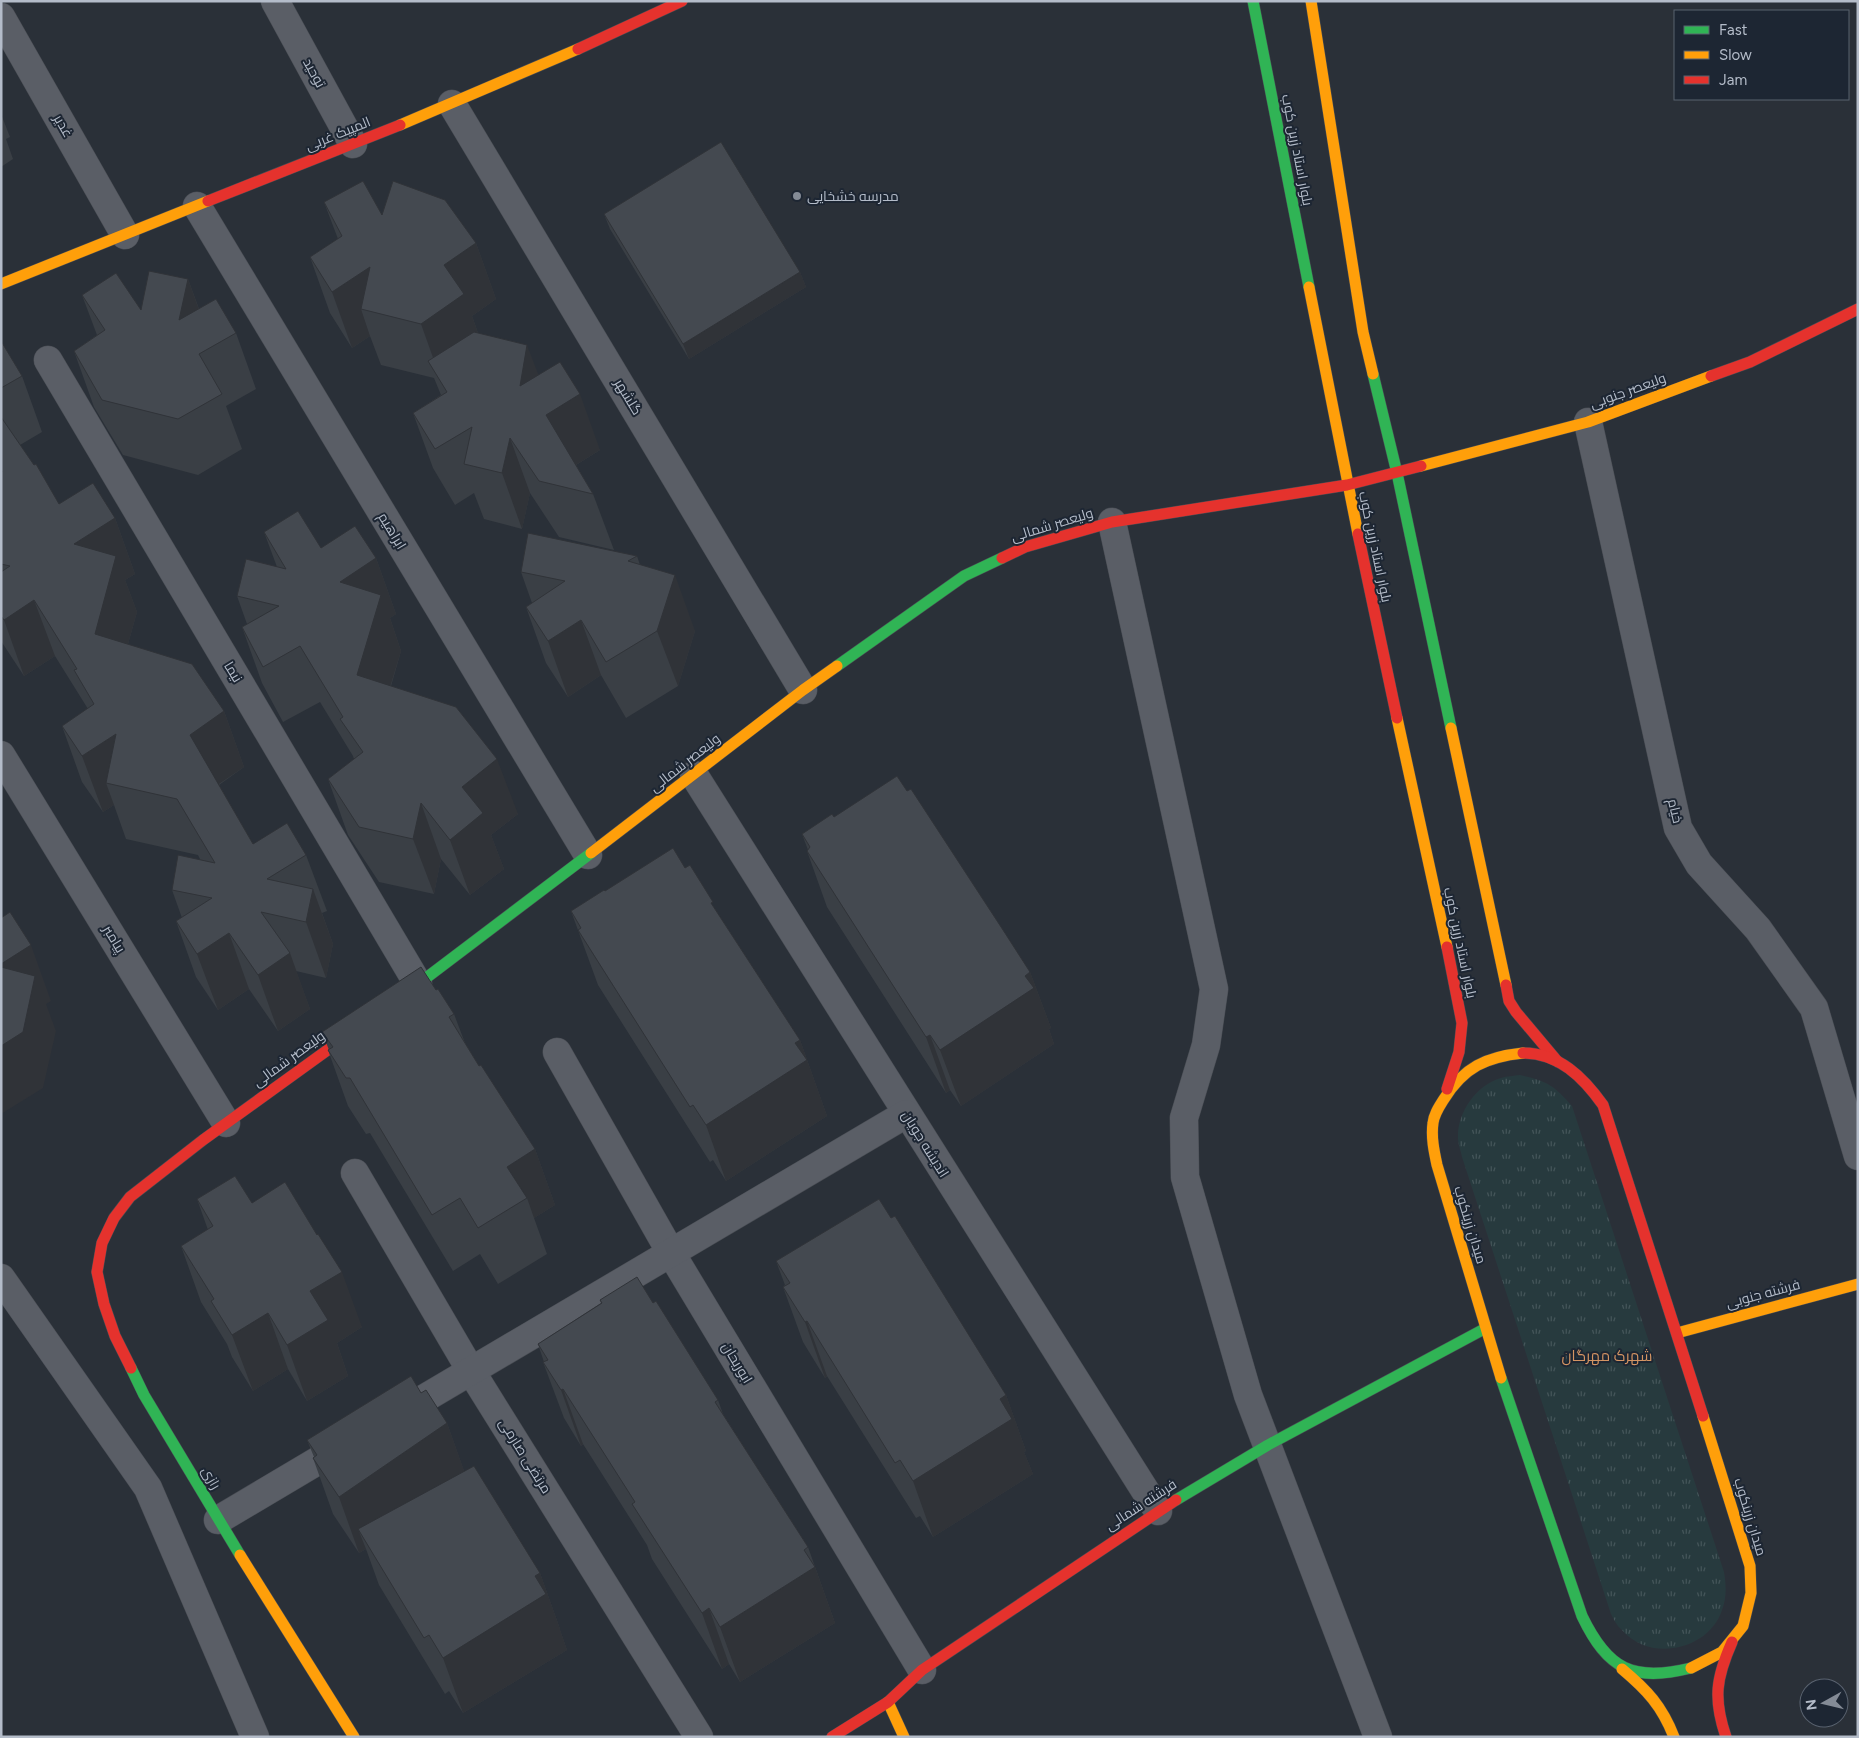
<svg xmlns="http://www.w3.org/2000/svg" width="1859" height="1738" font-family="Figtree,Cairo,sans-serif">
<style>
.grass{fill:url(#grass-tufts)}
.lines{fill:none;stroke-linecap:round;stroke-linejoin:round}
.street-casing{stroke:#484c53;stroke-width:29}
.fast-casing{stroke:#484c53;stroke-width:12}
.slow-casing{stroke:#484c53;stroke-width:12}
.jam-casing{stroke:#484c53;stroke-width:12}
.street{stroke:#5a5e66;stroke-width:28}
.fast{stroke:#30b455;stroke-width:11}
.slow{stroke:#ff9f0a;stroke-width:11}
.jam{stroke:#e5322d;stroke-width:11}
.wall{fill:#3a3f45}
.shaded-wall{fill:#303338}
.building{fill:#444950;stroke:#303338}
.poi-dot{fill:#848b96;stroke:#1d2633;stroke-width:2}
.labels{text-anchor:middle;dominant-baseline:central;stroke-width:4;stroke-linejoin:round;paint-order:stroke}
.street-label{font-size:14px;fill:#b4bcc9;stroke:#1d2633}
.poi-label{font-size:14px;fill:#b4bcc9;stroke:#1d2633;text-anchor:start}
.neighbourhood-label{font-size:15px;fill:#d59563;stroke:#1d2633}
</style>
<defs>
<pattern id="grass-tufts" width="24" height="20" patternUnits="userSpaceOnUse" patternTransform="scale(1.25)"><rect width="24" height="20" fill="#273a3e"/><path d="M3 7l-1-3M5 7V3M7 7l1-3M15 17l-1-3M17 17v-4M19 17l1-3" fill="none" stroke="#445559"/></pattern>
</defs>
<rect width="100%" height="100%" fill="#2a3038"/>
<!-- grass -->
<path class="grass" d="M 1520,1075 C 1547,1081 1554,1085 1572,1106 L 1724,1572 C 1726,1585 1727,1597 1722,1610 C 1709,1650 1650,1663 1622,1630 C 1617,1626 1614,1620 1611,1614 L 1462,1157 C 1461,1151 1458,1144 1458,1138 C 1457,1113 1476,1085 1501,1078 C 1507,1076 1514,1076 1520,1075 Z"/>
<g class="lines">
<!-- street casing -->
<g class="street-casing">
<g id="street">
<path d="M 275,1 L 353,144"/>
<path d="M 1,17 L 125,235"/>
<path d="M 452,104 L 803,690"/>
<path d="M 197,206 L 588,855"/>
<path d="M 48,360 L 418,984"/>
<path d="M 1588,422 L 1678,828 L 1699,864 L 1758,929 L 1814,1008 L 1858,1156"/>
<path d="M 1112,522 L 1214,989 L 1206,1045 L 1184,1118 L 1185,1177 L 1248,1395 L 1378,1737"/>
<path d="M 1,755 L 226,1123"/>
<path d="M 694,775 L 1158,1511"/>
<path d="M 557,1052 L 671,1253 L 922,1670"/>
<path d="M 355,1173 L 471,1371 L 699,1737"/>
<path d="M 1,1278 L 148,1488 L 255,1737"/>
<path d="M 398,1414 L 906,1114"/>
<path d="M 218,1520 L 346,1444"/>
</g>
</g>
<!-- fast casing -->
<g class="fast-casing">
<g id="fast">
<path d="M 1253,1 L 1309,287"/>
<path d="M 1373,374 L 1397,473 L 1451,728"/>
<path d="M 837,666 L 964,576 L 1002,558"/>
<path d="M 397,1000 L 591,853"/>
<path d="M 131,1368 L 144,1395 L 240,1555"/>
<path d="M 1501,1378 L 1582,1616 C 1608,1670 1633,1682 1691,1668"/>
<path d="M 1176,1500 L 1268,1445 L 1486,1328"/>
</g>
</g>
<!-- slow casing -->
<g class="slow-casing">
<g id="slow">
<path d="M 1311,1 L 1363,332 L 1373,374"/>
<path d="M 400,125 L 578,49"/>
<path d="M 1,284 L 208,201"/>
<path d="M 1309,287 L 1358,534"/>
<path d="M 1421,466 L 1588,422 L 1711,376"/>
<path d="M 1397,718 L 1447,947"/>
<path d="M 1451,728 L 1506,985"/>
<path d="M 591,853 L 803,690 L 837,666"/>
<path d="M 1677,1333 L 1858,1284"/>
<path d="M 1501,1378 L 1437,1165 C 1434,1151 1431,1137 1433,1123 C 1434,1114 1439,1107 1444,1099 C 1464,1067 1486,1057 1523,1053"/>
<path d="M 240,1555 L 354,1737"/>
<path d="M 1691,1668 L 1722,1652 L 1743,1626 L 1751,1593 L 1750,1566 L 1703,1416"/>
<path d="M 1622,1669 C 1647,1690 1662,1706 1674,1737"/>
<path d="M 888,1702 L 904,1737"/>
</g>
</g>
<!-- jam casing -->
<g class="jam-casing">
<g id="jam">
<path d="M 578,49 L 682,1"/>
<path d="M 208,201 L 400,125"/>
<path d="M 1711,376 L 1750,362 L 1858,309"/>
<path d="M 1358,534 L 1397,718"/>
<path d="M 1002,558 L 1025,547 L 1112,522 L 1347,485 L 1421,466"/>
<path d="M 1447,947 L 1462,1023 L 1459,1052 L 1447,1089"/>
<path d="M 1506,985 L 1509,1001 L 1516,1012 L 1558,1062"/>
<path d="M 1523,1053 C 1559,1053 1583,1077 1603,1105 L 1703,1416"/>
<path d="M 131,1368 L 115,1336 L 104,1304 L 97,1272 L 102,1243 L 114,1218 L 130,1197 L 203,1140 L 358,1028"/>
<path d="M 832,1737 L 888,1702 L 922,1670 L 1176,1500"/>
<path d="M 1726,1737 C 1713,1699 1716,1678 1732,1642"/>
</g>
</g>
<!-- street -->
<use href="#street" class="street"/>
<!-- fast -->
<use href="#fast" class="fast"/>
<!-- slow -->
<use href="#slow" class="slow"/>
<!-- jam -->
<use href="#jam" class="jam"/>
</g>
<!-- wall -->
<g class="wall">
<path d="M 1,114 L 10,137 L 6,139 L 13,159 L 1,167 Z"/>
<path d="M 324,202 L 476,243 L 496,299 L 472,316 L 478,333 L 538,375 L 600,450 L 576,465 L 593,494 L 614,550 L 559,537 L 530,493 L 522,529 L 484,519 L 474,493 L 455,505 L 433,468 L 413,413 L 441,395 L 434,378 L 381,365 L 370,336 L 352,348 L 330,313 L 310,257 L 338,239 Z"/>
<path d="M 604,214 L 800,272 L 806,287 L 689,359 L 610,229 Z"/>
<path d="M 188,279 L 199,309 L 236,333 L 256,389 L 226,406 L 242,449 L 198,475 L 123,455 L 94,407 L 74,351 L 97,335 L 82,295 L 141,310 Z"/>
<path d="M 1,341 L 22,376 L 42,432 L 20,445 L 59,504 L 115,518 L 135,574 L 125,580 L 137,612 L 128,644 L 224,711 L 244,767 L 219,785 L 253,844 L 306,855 L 327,911 L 322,913 L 333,944 L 326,978 L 296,971 L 310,1009 L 278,1031 L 249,989 L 218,1010 L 196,977 L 176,921 L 182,918 L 172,890 L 200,859 L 198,855 L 126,839 L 114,805 L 103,812 L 82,782 L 62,726 L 88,709 L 55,656 L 24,676 L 1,641 Z"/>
<path d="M 264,532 L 321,548 L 376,558 L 396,614 L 390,618 L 401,651 L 391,686 L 518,814 L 491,835 L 504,869 L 470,895 L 441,859 L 434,894 L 379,882 L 348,835 L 328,779 L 354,759 L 353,756 L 320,702 L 283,722 L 262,683 L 242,627 L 247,624 L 237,596 L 277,567 Z"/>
<path d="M 637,556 L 640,565 L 695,631 L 678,686 L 626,718 L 601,675 L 568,697 L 546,663 L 526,607 L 532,603 L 521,572 Z"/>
<path d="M 834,817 L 1030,972 L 1051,1028 L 1049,1029 L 1054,1044 L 961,1106 L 950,1090 L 946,1093 L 827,907 L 807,851 L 808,850 L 802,834 Z"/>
<path d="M 685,868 L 715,909 L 800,1040 L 827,1116 L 726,1181 L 713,1160 L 710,1162 L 598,985 L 571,911 L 605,891 Z"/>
<path d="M 436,990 L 454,1014 L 465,1043 L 479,1066 L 535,1149 L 555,1205 L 534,1218 L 547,1254 L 498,1284 L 480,1254 L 453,1271 L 370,1133 L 366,1134 L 348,1106 L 328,1050 L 329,1050 L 322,1032 Z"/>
<path d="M 197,1199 L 252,1203 L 362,1327 L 337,1343 L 348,1376 L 307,1401 L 288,1369 L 253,1391 L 232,1357 L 227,1344 L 201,1302 L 181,1246 L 208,1230 Z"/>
<path d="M 891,1218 L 1006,1395 L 1026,1451 L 1024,1452 L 1033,1474 L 933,1537 L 920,1516 L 916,1518 L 827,1376 L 825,1378 L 803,1342 L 783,1287 L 785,1285 L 776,1261 Z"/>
<path d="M 600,1300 L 653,1303 L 718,1400 L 723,1414 L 808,1547 L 835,1623 L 740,1682 L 729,1664 L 722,1669 L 652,1559 L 647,1545 L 583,1444 L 581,1446 L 564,1418 L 543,1362 L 544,1362 L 538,1344 L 601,1303 Z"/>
<path d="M 421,1393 L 447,1423 L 464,1471 L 540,1573 L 560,1629 L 560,1630 L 567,1650 L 463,1713 L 449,1691 L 445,1694 L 379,1585 L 366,1549 L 359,1553 L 333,1514 L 313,1458 L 314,1457 L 307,1440 Z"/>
</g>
<!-- shaded-wall -->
<g class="shaded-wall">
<path d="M 476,243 L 496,299 L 472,316 L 484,350 L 441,380 L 421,324 L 444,265 Z"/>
<path d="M 370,267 L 361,309 L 370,336 L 352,348 L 332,292 Z"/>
<path d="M 800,272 L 806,287 L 689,359 L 683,344 Z"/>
<path d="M 188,279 L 208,335 L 179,320 Z"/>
<path d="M 527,345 L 548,400 L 520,386 Z"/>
<path d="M 580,394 L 600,450 L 566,471 L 546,415 Z"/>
<path d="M 510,438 L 530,493 L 522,529 L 502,473 Z"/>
<path d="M 115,518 L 135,574 L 125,580 L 137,612 L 115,690 L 95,634 L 74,544 Z"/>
<path d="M 376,558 L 396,614 L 390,618 L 401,651 L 377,730 L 357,675 L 340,582 Z"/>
<path d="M 675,575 L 695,631 L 678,686 L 657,631 Z"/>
<path d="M 34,600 L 55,656 L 24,676 L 4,620 Z"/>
<path d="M 581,620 L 601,675 L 568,697 L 548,641 Z"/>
<path d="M 224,711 L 244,767 L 210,790 L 190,735 Z"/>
<path d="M 116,734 L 106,783 L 114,805 L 103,812 L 82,756 Z"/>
<path d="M 497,759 L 518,814 L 491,835 L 504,869 L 470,895 L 450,840 L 462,787 Z"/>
<path d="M 421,803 L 441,859 L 434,894 L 413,839 Z"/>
<path d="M 313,889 L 333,944 L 326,978 L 306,922 Z"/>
<path d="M 229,933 L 249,989 L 218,1010 L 197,954 Z"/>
<path d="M 31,945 L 51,1001 L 46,1004 L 56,1031 L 43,1088 L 1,1114 L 1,964 Z"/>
<path d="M 290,953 L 310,1009 L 278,1031 L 258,975 Z"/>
<path d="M 1030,972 L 1051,1028 L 1049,1029 L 1054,1044 L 961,1106 L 940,1050 Z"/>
<path d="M 930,1035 L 950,1090 L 946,1093 L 926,1037 Z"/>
<path d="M 800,1040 L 827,1116 L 726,1181 L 706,1125 L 795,1043 Z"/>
<path d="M 535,1149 L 555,1205 L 534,1218 L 527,1198 L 507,1167 Z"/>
<path d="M 342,1272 L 362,1327 L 337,1343 L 348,1376 L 307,1401 L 287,1345 L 310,1291 Z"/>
<path d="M 268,1313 L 288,1369 L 253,1391 L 232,1335 Z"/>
<path d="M 807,1321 L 827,1376 L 825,1378 L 805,1322 Z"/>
<path d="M 563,1389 L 583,1444 L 581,1446 L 561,1390 Z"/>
<path d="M 1006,1395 L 1026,1451 L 1024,1452 L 1033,1474 L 933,1537 L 913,1481 L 1000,1399 Z"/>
<path d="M 447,1423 L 467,1479 L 358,1529 L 366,1549 L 359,1553 L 339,1497 Z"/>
<path d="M 815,1567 L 835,1623 L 740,1682 L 720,1627 Z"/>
<path d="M 540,1573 L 560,1629 L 560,1630 L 567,1650 L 463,1713 L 443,1658 L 535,1576 Z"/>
<path d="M 709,1608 L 729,1664 L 722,1669 L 702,1613 Z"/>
</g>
<!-- building -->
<g class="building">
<path d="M 721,142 L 800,272 L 683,344 L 604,214 Z"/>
<path d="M 363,181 L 382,215 L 393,181 L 445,200 L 476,243 L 444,265 L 464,294 L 421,324 L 361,309 L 370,267 L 332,292 L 310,257 L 342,236 L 324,202 Z"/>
<path d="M 149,271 L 188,279 L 179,320 L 216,299 L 236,333 L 199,354 L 222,394 L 178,419 L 102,400 L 74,351 L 105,330 L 82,295 L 116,273 L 141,310 Z"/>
<path d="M 474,332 L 527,345 L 520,386 L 560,362 L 580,394 L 546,415 L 593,494 L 539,481 L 510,438 L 502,473 L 464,464 L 472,427 L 435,449 L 413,413 L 447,392 L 428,361 Z"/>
<path d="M 1,341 L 22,376 L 1,388 Z"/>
<path d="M 1,417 L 34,465 L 36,464 L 59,504 L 93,483 L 115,518 L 74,544 L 116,556 L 95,634 L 192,664 L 224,711 L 190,735 L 253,844 L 287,823 L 306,855 L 267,879 L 313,889 L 306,922 L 261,912 L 290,953 L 258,975 L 229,933 L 197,954 L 176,921 L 212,898 L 172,890 L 178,855 L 215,863 L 177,799 L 106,783 L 116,734 L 82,756 L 62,726 L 94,704 L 74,670 L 77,669 L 34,600 L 4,620 L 1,616 L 1,572 L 10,566 L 1,564 L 1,473 L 2,471 L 1,471 Z"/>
<path d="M 298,511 L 321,548 L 355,526 L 376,558 L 340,582 L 381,595 L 357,675 L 456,707 L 497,759 L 462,787 L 483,813 L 450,840 L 421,803 L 413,839 L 359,827 L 328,779 L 363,752 L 340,719 L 343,717 L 300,646 L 263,667 L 242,627 L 279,606 L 237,596 L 246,559 L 286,569 L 264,532 Z"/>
<path d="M 528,533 L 637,556 L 628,561 L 675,575 L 657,631 L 606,662 L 581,620 L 548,641 L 526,607 L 565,581 L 521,572 Z"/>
<path d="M 897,776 L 907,791 L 911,789 L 1003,930 L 1030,972 L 1025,976 L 1034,988 L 940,1050 L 930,1035 L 926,1037 L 807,851 L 810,847 L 802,834 L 832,814 L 834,817 Z"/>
<path d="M 673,848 L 685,868 L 690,865 L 713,902 L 711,903 L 800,1040 L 795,1043 L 807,1060 L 706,1125 L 693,1105 L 690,1107 L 578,930 L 581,928 L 571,911 L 604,890 L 605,891 Z"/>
<path d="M 10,912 L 31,945 L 1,964 L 1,918 Z"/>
<path d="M 1,967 L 35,976 L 23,1032 L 1,1046 Z"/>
<path d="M 421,967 L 436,990 L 438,989 L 454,1014 L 449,1017 L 479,1066 L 481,1065 L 535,1149 L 507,1167 L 527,1198 L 478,1228 L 460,1198 L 432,1215 L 350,1078 L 346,1078 L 328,1050 L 333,1047 L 322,1032 Z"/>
<path d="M 235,1176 L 252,1203 L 285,1182 L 317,1235 L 318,1234 L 342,1272 L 310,1291 L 328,1320 L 287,1345 L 268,1313 L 232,1335 L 211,1301 L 214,1299 L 181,1246 L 213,1226 L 197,1199 Z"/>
<path d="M 879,1199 L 891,1218 L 895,1216 L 1006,1395 L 1000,1399 L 1012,1419 L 913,1481 L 900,1460 L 895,1463 L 807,1321 L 805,1322 L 783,1287 L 790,1283 L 776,1261 Z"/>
<path d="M 637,1277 L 653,1303 L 656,1301 L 718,1400 L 715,1402 L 808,1547 L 804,1550 L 815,1567 L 720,1627 L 709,1608 L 702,1613 L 632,1504 L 635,1502 L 563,1389 L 561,1390 L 543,1362 L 548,1360 L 538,1344 L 602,1303 L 600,1300 Z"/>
<path d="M 411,1376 L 421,1393 L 426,1390 L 447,1423 L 339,1497 L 313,1458 L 317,1455 L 307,1440 Z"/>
<path d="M 474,1466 L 540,1573 L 535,1576 L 546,1594 L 443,1658 L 429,1635 L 424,1638 L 358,1529 Z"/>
</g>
<!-- markers -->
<circle class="poi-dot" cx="797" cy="196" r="5"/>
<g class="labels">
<!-- street labels -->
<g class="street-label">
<text transform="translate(314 73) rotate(61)">توحید</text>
<text transform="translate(63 126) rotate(60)">غدیر</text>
<text transform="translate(338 134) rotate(-22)">المپیک غربی</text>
<text transform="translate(1297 150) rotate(79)">بلوار استاد زرین کوب</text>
<text transform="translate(1628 391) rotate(-20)">ولیعصر جنوبی</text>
<text transform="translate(628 397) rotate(59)">گلشهر</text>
<text transform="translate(1052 525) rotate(-17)">ولیعصر شمالی</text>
<text transform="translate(392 531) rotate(59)">ابراهیم</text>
<text transform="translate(1375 547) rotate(78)">بلوار استاد زرین کوب</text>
<text transform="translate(233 672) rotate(59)">نیما</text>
<text transform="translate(685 763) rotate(-38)">ولیعصر شمالی</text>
<text transform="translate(1675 811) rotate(77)">خیام</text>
<text transform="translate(114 939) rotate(59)">پیامبر</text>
<text transform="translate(1460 943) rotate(78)">بلوار استاد زرین کوب</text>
<text transform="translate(289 1059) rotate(-36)">ولیعصر شمالی</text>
<text transform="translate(925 1144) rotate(58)">اندیشه جویان</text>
<text transform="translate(1470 1225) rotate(73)">میدان زرینکوب</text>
<text transform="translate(1763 1294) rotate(-15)">فرشته جنوبی</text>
<text transform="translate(737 1363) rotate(59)">ابوریحان</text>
<text transform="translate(525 1456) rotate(58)">مرتضی صارمی</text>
<text transform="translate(211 1478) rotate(60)">رازی</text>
<text transform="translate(1141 1505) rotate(-33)">فرشته شمالی</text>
<text transform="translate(1750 1517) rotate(73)">میدان زرینکوب</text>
</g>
<!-- poi labels -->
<g class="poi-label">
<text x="807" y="196">مدرسه خشخایی</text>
</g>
<!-- neighbourhood labels -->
<g class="neighbourhood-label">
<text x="1607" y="1356">شهرک مهرگان</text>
</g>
</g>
<!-- border -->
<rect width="1859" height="1738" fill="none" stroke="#b4bcc9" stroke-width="5"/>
<!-- legend -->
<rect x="1674" y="10" width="175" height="90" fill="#1d2633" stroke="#59626f"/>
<rect x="1684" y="26" width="25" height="8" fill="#30b455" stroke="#59626f"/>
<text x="1719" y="35" font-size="15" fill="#b4bcc9">Fast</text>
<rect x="1684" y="51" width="25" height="8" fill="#ff9f0a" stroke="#59626f"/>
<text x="1719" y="60" font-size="15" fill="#b4bcc9">Slow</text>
<rect x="1684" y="76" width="25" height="8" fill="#e5322d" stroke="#59626f"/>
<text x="1719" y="85" font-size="15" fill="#b4bcc9">Jam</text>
<!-- north arrow -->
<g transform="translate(1824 1703) rotate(262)"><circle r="24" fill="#1d2633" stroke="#59626f"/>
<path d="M0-4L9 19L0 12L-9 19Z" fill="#848b96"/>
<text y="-8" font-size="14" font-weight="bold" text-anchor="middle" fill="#b4bcc9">N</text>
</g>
</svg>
